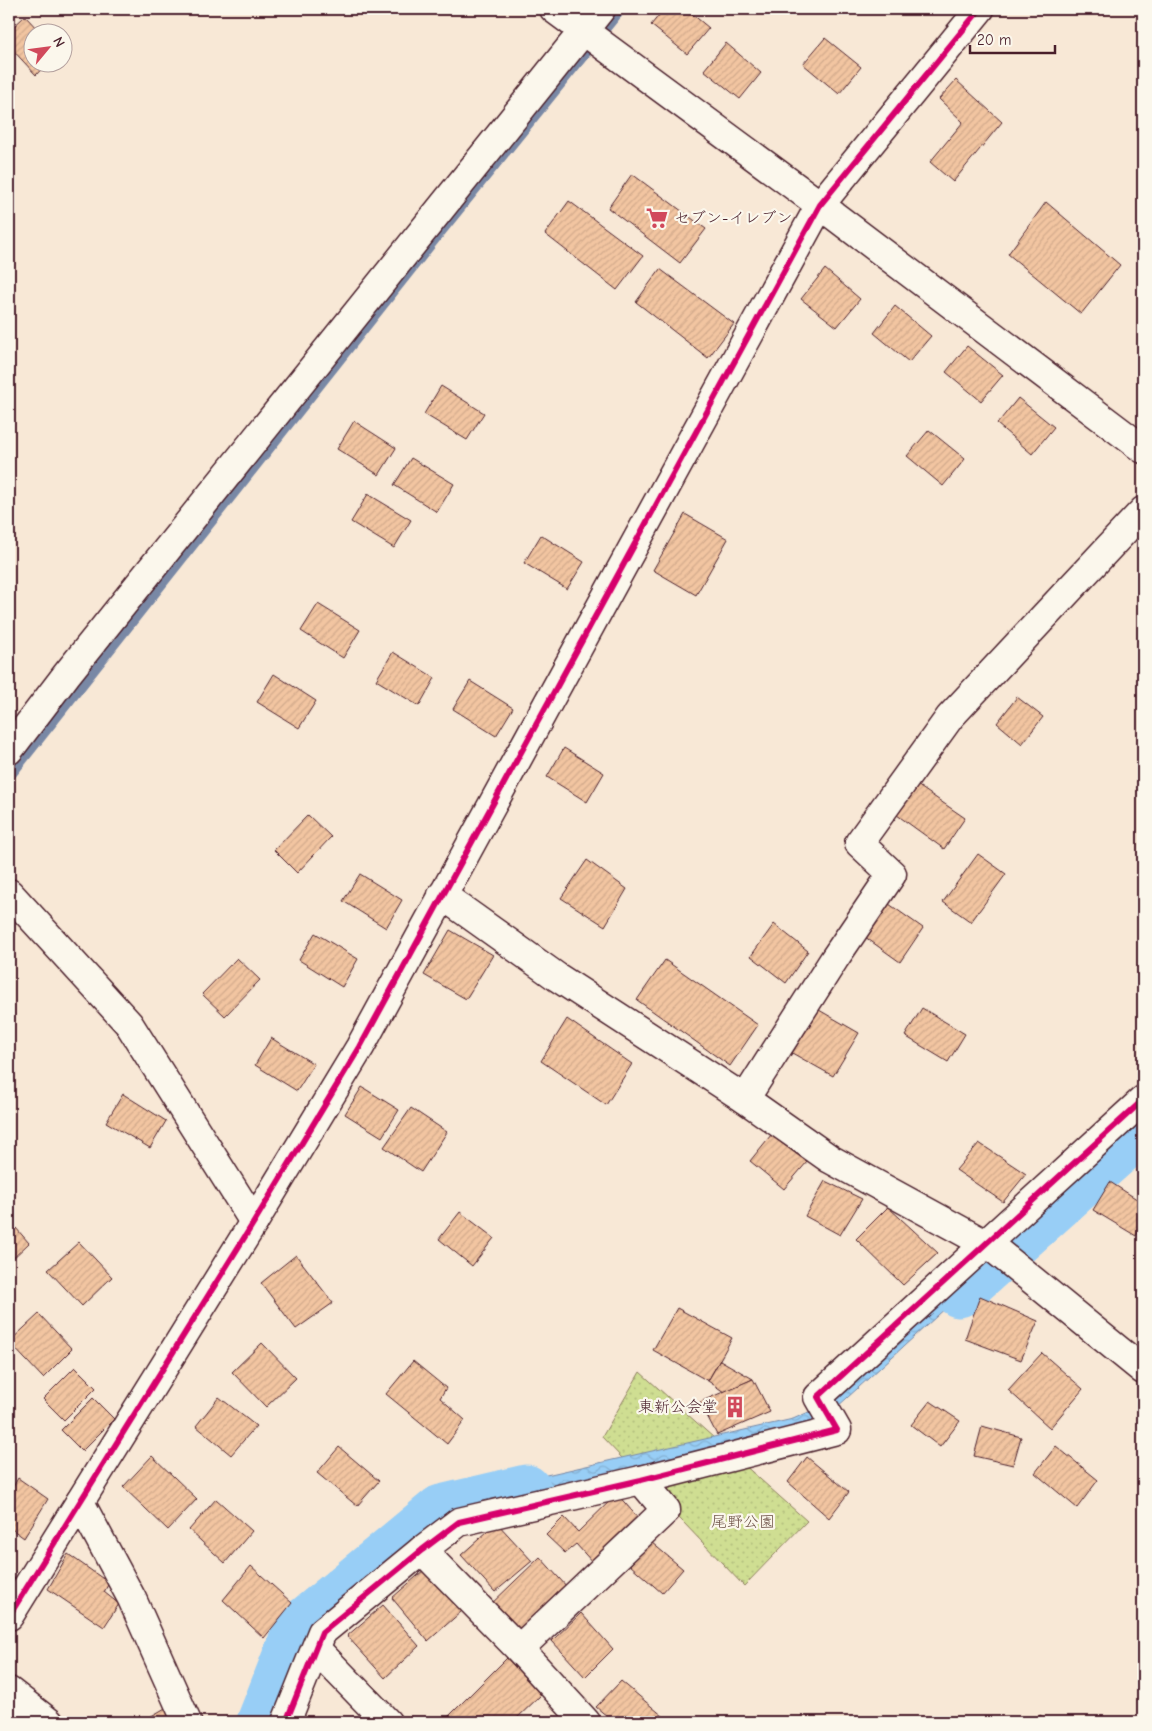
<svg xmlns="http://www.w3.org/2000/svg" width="1152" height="1731" font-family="'Comic Neue','Klee One',sans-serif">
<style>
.park{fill:url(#park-dots);stroke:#8c7e5e}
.water{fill:url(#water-waves);stroke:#7988a5}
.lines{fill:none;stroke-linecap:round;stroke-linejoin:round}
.stream{stroke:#7988a5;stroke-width:9}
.river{stroke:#98cef6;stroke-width:51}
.building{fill:url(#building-hatch);stroke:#4a1f2b}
.minor-casing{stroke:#4a1f2b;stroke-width:31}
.minor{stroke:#fbf7ec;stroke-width:28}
.cycleway-casing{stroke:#fbf7ec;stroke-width:9}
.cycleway{stroke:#d6006c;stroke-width:6}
.labels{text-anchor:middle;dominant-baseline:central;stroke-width:4.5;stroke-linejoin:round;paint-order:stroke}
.poi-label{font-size:16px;fill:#4a1f2b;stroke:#fbf7ec;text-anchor:start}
.park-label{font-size:16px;fill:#6b4f45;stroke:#fbf7ec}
</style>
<defs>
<pattern id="park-dots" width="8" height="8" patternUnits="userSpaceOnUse" patternTransform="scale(1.25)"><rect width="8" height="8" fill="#cfde92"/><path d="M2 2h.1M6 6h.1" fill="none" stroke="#b3be7e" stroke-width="1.8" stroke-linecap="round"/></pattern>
<pattern id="water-waves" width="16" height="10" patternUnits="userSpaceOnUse" patternTransform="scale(1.25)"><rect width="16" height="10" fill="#98cef6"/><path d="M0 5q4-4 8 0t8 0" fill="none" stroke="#84b0d3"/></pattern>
<pattern id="building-hatch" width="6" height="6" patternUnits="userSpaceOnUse" patternTransform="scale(1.25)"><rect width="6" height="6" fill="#f2c5a1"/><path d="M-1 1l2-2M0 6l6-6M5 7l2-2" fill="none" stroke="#d1a98b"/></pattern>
</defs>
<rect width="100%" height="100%" fill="#f8e8d6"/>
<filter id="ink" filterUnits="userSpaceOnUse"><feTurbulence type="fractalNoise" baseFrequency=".02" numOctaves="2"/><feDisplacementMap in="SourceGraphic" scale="10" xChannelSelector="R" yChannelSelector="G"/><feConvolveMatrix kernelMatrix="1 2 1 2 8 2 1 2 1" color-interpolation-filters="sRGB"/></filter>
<g filter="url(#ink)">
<!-- park -->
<path class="park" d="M 640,1372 L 807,1521 L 744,1586 L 602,1437 Z"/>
<!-- water -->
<path class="water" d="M 987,1259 L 993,1265 L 836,1408 L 811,1435 L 460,1517 L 454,1496 L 793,1419 L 829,1403 Z"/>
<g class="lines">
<!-- stream -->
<path class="stream" d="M 9,778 L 435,240 L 622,9"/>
<!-- river -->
<g class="river">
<path d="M 959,1292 L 1143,1128"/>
<path d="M 262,1722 L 299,1628 L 441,1510 L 526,1490"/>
</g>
</g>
<!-- building -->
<g class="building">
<path d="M 664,9 L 686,9 L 709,28 L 687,54 L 651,25 Z"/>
<path d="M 25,16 L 40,32 L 32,32 L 32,62 L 48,62 L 36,75 L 9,46 L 9,31 Z"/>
<path d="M 825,38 L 861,67 L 839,94 L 803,64 Z"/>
<path d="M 726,43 L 761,73 L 740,99 L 704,70 Z"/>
<path d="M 956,80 L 1002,122 L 953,182 L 930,162 L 963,122 L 939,99 Z"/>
<path d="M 632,174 L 706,229 L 680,263 L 608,208 Z"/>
<path d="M 569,201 L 643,256 L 617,290 L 545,234 Z"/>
<path d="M 1046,202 L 1120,265 L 1081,314 L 1008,254 Z"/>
<path d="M 660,269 L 734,324 L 708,358 L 636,302 Z"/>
<path d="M 825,269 L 860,299 L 837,327 L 801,299 Z"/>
<path d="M 895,306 L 931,336 L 909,362 L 874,333 Z"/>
<path d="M 967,346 L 1003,375 L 981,401 L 946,372 Z"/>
<path d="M 441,386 L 484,413 L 467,440 L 424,414 Z"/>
<path d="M 1018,398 L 1054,427 L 1032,454 L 997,424 Z"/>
<path d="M 354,421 L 396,448 L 379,475 L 337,449 Z"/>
<path d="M 929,430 L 965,459 L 943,486 L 907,456 Z"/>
<path d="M 411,458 L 454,484 L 437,512 L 394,485 Z"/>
<path d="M 368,494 L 411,520 L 394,548 L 351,522 Z"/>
<path d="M 685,514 L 728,539 L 696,595 L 653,570 Z"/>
<path d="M 541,535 L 584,562 L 567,589 L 524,563 Z"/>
<path d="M 318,604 L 360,630 L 343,658 L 301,631 Z"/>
<path d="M 393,652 L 435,678 L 419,706 L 376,680 Z"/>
<path d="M 274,674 L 316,701 L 299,728 L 257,702 Z"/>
<path d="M 470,681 L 513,708 L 496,736 L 453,709 Z"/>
<path d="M 1017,697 L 1043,717 L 1022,744 L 997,723 Z"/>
<path d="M 564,748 L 604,773 L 587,802 L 547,777 Z"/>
<path d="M 917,785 L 965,818 L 944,849 L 897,815 Z"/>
<path d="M 308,815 L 331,837 L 297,873 L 274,850 Z"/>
<path d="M 978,854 L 1006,874 L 971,922 L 943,902 Z"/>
<path d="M 587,860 L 627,889 L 605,926 L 561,898 Z"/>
<path d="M 360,874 L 402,900 L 386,928 L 343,901 Z"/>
<path d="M 889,904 L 923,928 L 900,962 L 865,937 Z"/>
<path d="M 774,924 L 808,951 L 786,983 L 751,956 Z"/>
<path d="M 450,930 L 493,955 L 466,999 L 424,975 Z"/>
<path d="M 315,933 L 358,959 L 342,987 L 299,960 Z"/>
<path d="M 237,958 L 260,980 L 225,1016 L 202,994 Z"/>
<path d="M 665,960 L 758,1025 L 730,1066 L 637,1000 Z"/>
<path d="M 922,1008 L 965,1034 L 948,1062 L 905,1036 Z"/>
<path d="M 819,1010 L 859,1033 L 833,1076 L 792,1053 Z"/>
<path d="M 567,1019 L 632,1064 L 606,1105 L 541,1061 Z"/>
<path d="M 271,1038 L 314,1064 L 297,1091 L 255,1065 Z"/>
<path d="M 362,1087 L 399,1110 L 382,1137 L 345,1114 Z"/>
<path d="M 123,1094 L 166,1121 L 150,1148 L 106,1122 Z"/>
<path d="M 411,1108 L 447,1132 L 421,1172 L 384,1147 Z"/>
<path d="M 771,1135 L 807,1162 L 784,1189 L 750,1161 Z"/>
<path d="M 979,1143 L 1026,1174 L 1003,1202 L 956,1170 Z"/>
<path d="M 825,1181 L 862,1199 L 840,1235 L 805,1216 Z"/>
<path d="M 1110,1182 L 1143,1203 L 1143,1224 L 1136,1236 L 1093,1210 Z"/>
<path d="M 888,1207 L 938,1253 L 903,1285 L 856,1239 Z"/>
<path d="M 460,1212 L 494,1238 L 472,1266 L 439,1239 Z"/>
<path d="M 9,1220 L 29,1243 L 9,1262 Z"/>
<path d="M 79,1242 L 112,1277 L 82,1306 L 48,1270 Z"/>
<path d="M 296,1255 L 333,1303 L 296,1329 L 261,1283 Z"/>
<path d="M 980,1296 L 1038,1321 L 1021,1360 L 965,1339 Z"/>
<path d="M 677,1308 L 732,1338 L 708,1381 L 653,1350 Z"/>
<path d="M 39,1314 L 72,1349 L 43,1378 L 9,1342 Z"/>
<path d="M 262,1343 L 296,1378 L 266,1407 L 232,1372 Z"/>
<path d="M 1042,1353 L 1083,1389 L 1050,1428 L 1008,1390 Z"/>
<path d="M 720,1360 L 753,1379 L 724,1392 L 708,1381 Z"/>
<path d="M 413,1361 L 446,1388 L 440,1398 L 465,1420 L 447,1444 L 386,1394 Z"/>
<path d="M 75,1367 L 96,1388 L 64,1420 L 43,1399 Z"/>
<path d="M 753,1379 L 770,1412 L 717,1435 L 700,1402 Z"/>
<path d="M 219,1397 L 256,1426 L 231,1455 L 196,1426 Z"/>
<path d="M 93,1398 L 114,1419 L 82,1451 L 61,1430 Z"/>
<path d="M 930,1401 L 960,1421 L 940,1447 L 911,1425 Z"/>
<path d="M 982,1426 L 1021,1437 L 1013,1465 L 974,1456 Z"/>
<path d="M 1056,1446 L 1098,1480 L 1077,1508 L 1035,1473 Z"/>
<path d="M 339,1447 L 379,1481 L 357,1506 L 317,1473 Z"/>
<path d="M 152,1456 L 197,1499 L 168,1530 L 123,1487 Z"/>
<path d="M 807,1457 L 849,1492 L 829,1518 L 788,1482 Z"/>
<path d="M 18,1478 L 48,1499 L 24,1538 L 9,1527 L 9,1494 Z"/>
<path d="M 617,1494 L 640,1520 L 594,1564 L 576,1544 L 565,1553 L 546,1535 L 564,1517 L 578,1532 Z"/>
<path d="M 216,1499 L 252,1531 L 225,1563 L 189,1530 Z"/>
<path d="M 497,1523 L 532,1561 L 495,1592 L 461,1555 Z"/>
<path d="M 651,1542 L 683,1569 L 662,1593 L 630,1565 Z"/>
<path d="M 68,1554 L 109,1583 L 104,1592 L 119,1604 L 104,1627 L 48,1589 Z"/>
<path d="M 540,1557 L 568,1588 L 515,1638 L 487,1608 Z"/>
<path d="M 251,1566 L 292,1603 L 264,1638 L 223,1600 Z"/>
<path d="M 425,1569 L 462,1611 L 428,1641 L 392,1598 Z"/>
<path d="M 383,1605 L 419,1646 L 385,1678 L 347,1636 Z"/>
<path d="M 581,1613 L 613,1649 L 585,1677 L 552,1641 Z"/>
<path d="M 507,1658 L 541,1695 L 513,1722 L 445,1722 L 444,1721 Z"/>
<path d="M 621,1681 L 670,1722 L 614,1722 L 596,1707 Z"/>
<path d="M 167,1707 L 175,1722 L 141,1722 Z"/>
<path d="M 1040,1715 L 1051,1722 L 1035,1722 Z"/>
</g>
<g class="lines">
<!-- minor casing -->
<g class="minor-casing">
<g id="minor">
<path d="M 554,9 L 820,205 L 1143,449"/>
<path d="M 9,750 L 67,674 L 601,9"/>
<path d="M 9,893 L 129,1024 L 254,1222"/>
<path d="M 442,895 L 557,977 L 745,1099 L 830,1159 L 993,1248 L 1143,1370"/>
<path d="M 745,1099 L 835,958 L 892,874 L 859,843 L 950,717 L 1143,511"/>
<path d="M 80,1502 L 132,1599 L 187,1722"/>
<path d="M 422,1550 L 519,1649 L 586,1722"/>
<path d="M 9,1616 L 254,1222 L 360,1047 L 820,205 L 980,9"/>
<path d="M 316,1649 L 387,1722"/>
<path d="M 519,1649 L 666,1510 L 641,1480"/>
<path d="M 9,1691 L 49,1722"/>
<path d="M 286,1722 L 322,1632 L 422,1550 L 459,1522 L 641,1480 L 837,1430 L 818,1397 L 1143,1100"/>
</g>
</g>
<!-- minor -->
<use href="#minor" class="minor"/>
<!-- cycleway casing -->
<g class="cycleway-casing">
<g id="cycleway">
<path d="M 9,1616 L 254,1222 L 360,1047 L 820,205 L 980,9"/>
<path d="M 286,1722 L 322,1632 L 422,1550 L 459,1522 L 641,1480 L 837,1430 L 818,1397 L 1143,1100"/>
</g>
</g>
<!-- cycleway -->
<use href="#cycleway" class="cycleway"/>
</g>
</g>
<!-- icons -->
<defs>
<g id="supermarket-bare" transform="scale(1.725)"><path d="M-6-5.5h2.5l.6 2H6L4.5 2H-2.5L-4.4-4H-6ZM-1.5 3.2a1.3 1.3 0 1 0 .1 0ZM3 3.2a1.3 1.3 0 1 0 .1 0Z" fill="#d1495b" stroke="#fbf7ec" stroke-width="2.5" paint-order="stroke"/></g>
<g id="building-bare" transform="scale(1.725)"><path d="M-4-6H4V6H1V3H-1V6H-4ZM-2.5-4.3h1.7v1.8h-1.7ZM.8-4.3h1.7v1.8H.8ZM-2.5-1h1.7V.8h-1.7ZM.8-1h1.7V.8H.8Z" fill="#d1495b" stroke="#fbf7ec" stroke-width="2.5" paint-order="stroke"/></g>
</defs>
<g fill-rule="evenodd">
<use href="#supermarket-bare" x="657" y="218"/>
<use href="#building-bare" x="735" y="1407"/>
</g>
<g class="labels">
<!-- poi labels -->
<g class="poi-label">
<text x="674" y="218">セブン-イレブン</text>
<text x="718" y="1407" text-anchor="end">東新公会堂</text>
</g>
<!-- park labels -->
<g class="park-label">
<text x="743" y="1522">尾野公園</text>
</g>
</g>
<!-- margin -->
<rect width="1152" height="1731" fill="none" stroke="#fbf7ec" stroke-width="30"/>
<rect x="15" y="15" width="1122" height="1701" fill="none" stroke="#4a1f2b" stroke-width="2" filter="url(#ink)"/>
<!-- north arrow -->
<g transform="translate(48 48) rotate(61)"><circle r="24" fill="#fbf7ec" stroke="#b4a19f"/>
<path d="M0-4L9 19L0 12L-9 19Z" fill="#d1495b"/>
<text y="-8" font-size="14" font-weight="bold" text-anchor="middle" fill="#4a1f2b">N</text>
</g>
<!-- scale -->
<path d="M970 45v8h85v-8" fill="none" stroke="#4a1f2b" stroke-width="2.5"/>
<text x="977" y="45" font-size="15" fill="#4a1f2b" stroke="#fbf7ec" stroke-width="4" paint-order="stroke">20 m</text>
</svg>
